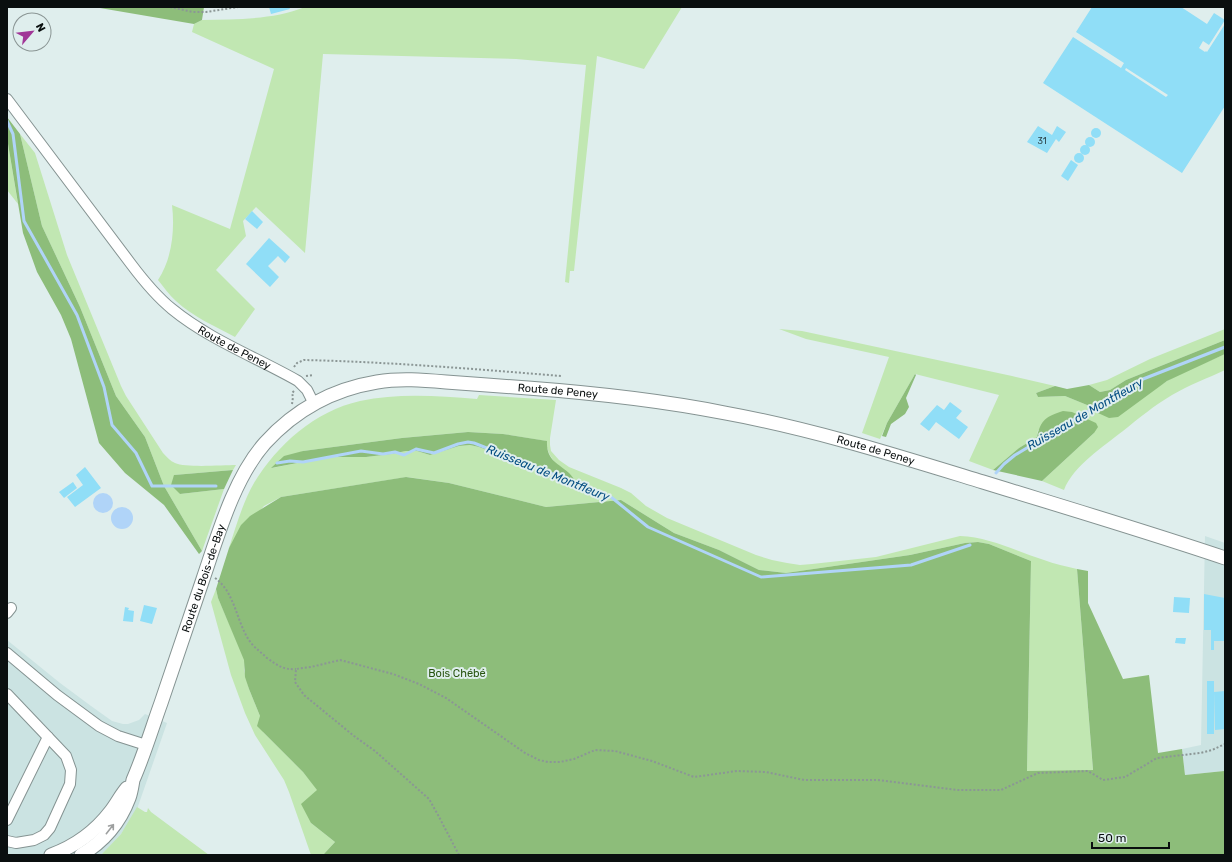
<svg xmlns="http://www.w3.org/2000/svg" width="1232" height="862" font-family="Rubik,sans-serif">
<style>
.built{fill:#cbe3e2}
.green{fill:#c1e7b2;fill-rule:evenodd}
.forest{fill:#8dbd7a}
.water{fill:#b0d4f8}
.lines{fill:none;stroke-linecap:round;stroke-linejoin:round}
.stream{stroke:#b0d4f8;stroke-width:3}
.building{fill:#90def7;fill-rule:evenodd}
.minor-casing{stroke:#859392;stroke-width:12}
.major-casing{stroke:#859392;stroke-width:15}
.path{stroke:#8b9695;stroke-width:2;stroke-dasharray:2 2;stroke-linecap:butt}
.minor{stroke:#fff;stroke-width:10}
.major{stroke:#fff;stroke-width:13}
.oneway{stroke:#9d9f9f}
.labels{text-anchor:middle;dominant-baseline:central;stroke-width:4;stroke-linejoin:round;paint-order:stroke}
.number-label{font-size:9px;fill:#2c4349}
.street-label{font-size:11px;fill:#0a0f0f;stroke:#dfeeed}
.park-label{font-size:11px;fill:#295511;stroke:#dfeeed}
.water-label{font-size:12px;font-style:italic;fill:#034d82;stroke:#dfeeed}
</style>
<rect width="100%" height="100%" fill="#dfeeed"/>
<!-- built -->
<g class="built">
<path d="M 1205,536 L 1225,543 L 1225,822 L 1224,771 L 1185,775 L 1182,749 L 1201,745 Z"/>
<path d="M 7,640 L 60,683 L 91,706 L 112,721 L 123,724 L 128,724 L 139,720 L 145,714 L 167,723 L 136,812 L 121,834 L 101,855 L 7,855 Z"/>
</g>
<!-- green -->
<g class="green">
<path d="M 305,7 L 682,7 L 644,69 L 597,56 L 574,271 L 570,271 L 569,283 L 565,282 L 586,65 L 516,59 L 323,54 L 305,253 L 256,207 L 243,221 L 246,236 L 216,270 L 255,309 L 235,337 C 215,326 193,317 176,301 C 169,295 164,287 158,280 C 172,259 175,230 172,205 L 230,229 L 274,69 L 192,32 L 194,24 L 202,20 C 237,19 273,20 305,7 Z"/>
<path d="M 20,134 L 35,153 L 67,255 L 121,386 L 126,396 L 163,453 C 167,457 170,461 175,463 C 186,468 223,465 236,465 L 233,470 L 174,475 L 180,494 L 224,489 L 202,551 L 164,486 L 145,437 L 116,396 L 80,307 L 42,226 Z"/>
<path d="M 7,138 L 18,204 L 7,190 Z"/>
<path d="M 779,329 L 802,331 L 1012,376 L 1055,386 L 1036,393 L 1038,397 L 1065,396 L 1087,405 L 1098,413 L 1153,390 L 1167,381 L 1179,374 L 1225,354 L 1225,370 C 1208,378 1189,385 1172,395 C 1155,405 1139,418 1123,431 C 1104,446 1073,466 1064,490 L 1042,481 L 1094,433 L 1038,430 L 1037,437 L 1019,448 L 993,470 L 969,461 L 999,395 L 915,374 L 887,423 L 880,439 L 862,433 L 889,357 L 806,339 Z"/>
<path d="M 1225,329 L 1225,340 L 1126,380 L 1110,390 L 1100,392 L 1089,385 L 1107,380 L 1150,359 Z"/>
<path d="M 479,395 L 556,400 L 550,438 L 550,445 L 551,451 L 559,460 L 569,467 L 621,488 L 631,493 L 646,506 L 667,518 L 756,555 L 772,560 L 787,563 L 800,565 L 812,564 L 876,557 L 960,536 C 989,537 1016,551 1044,560 C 1054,564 1066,566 1077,569 L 1093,771 L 1027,771 L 1031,561 L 989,544 L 978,542 L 965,543 L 910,555 L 786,573 L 759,570 L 719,550 L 674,533 L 621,500 L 546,507 L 449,483 L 407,477 L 281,497 L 264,506 L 229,548 C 236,526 243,502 254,483 C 277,445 315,411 360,401 C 398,393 438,396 477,399 ZM 468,432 L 503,434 L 546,441 C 547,460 564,471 576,483 L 561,478 L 479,447 L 470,445 L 459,446 L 430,455 L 417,451 L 406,451 L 391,454 L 366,457 L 329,457 L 272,468 L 303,451 L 402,438 Z"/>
<path d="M 216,589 L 218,598 L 245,660 L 244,670 L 249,689 L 260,716 L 263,732 L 303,772 L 318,790 L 311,823 L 335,842 L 323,855 L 311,855 L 289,792 L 284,780 L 255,735 L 245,713 L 231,675 L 211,602 Z"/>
<path d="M 137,807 L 145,812 L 147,812 L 148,808 L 151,812 L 209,855 L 101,855 L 121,834 Z"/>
</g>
<!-- forest -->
<g class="forest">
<path d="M 94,7 L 204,7 L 202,20 L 194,24 Z"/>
<path d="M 7,117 L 20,134 L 42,226 L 80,307 L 116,396 L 145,437 L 164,486 L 202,551 L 199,554 L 164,505 L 125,473 L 99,443 L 71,339 L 61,315 L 37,272 L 23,233 L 7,138 Z"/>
<path d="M 1225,340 L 1225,354 L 1167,381 L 1118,417 L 1109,418 L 1098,413 L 1087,405 L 1065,396 L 1038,397 L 1036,393 L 1055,386 L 1067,389 L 1089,385 L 1100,392 L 1110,390 L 1126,380 Z"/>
<path d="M 915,374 L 916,375 L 906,398 L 909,407 L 905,414 L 891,424 L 886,437 L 882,436 L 887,423 Z"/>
<path d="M 1063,411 L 1072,412 L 1096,423 L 1098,427 L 1094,433 L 1042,481 L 993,470 L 1019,448 L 1037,437 C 1041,419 1046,417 1063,411 Z"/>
<path d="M 468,432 L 503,434 L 547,441 C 546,460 558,463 569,473 C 572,476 575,480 577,484 L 561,478 L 479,447 L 470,445 L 459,446 L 430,455 L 417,451 L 406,451 L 391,454 L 366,457 L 329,457 L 271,468 L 284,456 L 303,451 L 402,438 Z"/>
<path d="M 233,470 L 224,489 L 180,494 L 171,485 L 174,475 Z"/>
<path d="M 406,477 L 449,483 L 546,507 L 621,500 L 674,533 L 719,550 L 759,570 L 786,573 L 910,555 L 965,543 L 978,542 L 989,544 L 1031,561 L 1027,771 L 1093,770 L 1077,569 L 1088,571 L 1088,603 L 1123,679 L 1149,675 L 1158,753 L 1182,749 L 1185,775 L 1224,771 L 1225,855 L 323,855 L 335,842 L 311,823 L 301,804 L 317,790 L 303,772 L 257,726 L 260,716 L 249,689 L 245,677 L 244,660 L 218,598 L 216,589 L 229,548 L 241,525 L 250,516 L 281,497 Z"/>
</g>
<!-- water -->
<g class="water">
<circle cx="103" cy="503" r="10"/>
<circle cx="122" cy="518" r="11"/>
</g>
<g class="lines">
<!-- stream -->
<g class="stream">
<path d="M 7,121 L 13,134 L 24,221 L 77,315 L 104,387 L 112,425 L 136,453 L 152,486 L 216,486"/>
<path d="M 277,463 L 290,461 L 303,462 L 361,451 L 383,454 L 395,452 L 404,455 L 416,449 L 434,453 L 458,444 L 468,442 L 474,443 L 611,497 L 648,527 L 761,577 L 911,565 L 970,545"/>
<path d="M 996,473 L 1004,464 L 1015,455 L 1138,381 L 1225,347"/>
</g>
</g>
<!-- building -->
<g class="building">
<path d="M 269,7 L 289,7 L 290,9 L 271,14 Z"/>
<path d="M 1092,7 L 1181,7 L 1207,24 L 1214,13 L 1225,20 L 1209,45 L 1203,41 L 1199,48 L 1205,52 L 1206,51 L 1207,52 L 1225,24 L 1225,106 L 1182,173 L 1043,83 L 1073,37 L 1121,68 L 1124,63 L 1076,32 ZM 1126,68 L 1168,95 L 1166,97 L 1125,70 Z"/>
<path d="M 1038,126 L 1052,135 L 1057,126 L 1066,132 L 1059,142 L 1056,139 L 1047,153 L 1027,142 Z"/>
<circle cx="1096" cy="133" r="5"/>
<circle cx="1090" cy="142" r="5"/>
<circle cx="1085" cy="150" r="5"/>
<circle cx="1079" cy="158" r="5"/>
<path d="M 1071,160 L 1078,165 L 1068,181 L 1061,176 Z"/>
<path d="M 252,211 L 263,222 L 257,229 L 245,219 Z"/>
<path d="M 269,238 L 290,257 L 285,263 L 278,256 L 268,266 L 279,277 L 270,287 L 246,264 Z"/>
<path d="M 950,402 L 962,411 L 956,418 L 968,427 L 959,439 L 936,422 L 929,431 L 920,424 L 937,405 L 944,410 Z"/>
<path d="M 85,467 L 101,488 L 75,507 L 67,497 L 83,485 L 76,475 Z"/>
<path d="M 73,482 L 77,488 L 64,498 L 59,492 Z"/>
<path d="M 1204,594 L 1225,598 L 1225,641 L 1214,641 L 1214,650 L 1211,650 L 1211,630 L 1204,630 Z"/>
<path d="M 1174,597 L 1190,598 L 1189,613 L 1173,612 Z"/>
<path d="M 144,605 L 157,608 L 152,624 L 140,621 Z"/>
<path d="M 125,607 L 129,608 L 128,610 L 134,611 L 133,622 L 123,621 Z"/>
<path d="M 1176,638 L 1186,638 L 1185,644 L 1175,643 Z"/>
<rect x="1207" y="681" width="7" height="53"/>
<path d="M 1225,691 L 1225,729 L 1215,730 L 1214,692 Z"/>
</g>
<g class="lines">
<!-- minor casing -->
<g class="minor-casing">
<g id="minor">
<path id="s1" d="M 7,99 L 131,264 C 143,280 156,296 172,309 C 210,340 256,357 298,381 L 307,390 L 314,404"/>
<path d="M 7,613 L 11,608"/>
<path d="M 7,653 L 57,695 L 99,726 L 118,736 L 146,745"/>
<path d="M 7,694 L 66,756 L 71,770 L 70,784 L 50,828 L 44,835 L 34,840 L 16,843 L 7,841"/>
<path d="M 7,820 L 48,737"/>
</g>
</g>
<!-- major casing -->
<g class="major-casing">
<g id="major">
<path d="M 51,855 C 76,846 95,832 111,811 C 117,803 121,795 127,788"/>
<path id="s2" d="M 81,855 C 103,842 120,822 129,798 C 131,793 132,786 133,780 C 144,755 152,728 161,703 C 175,661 189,620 203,579 C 218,535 234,478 265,443 C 295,410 334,389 377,382 C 400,378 423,380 446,382 C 473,384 501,386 528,388 C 594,393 660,400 725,413 C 813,429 898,456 983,482 C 1064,507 1145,531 1225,558"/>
</g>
</g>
<!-- path -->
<g class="path">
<path d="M 170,7 L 193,12 L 206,12 L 238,7"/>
<path d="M 294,367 L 297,363 L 304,360 C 390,362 475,369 561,376"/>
<path d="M 306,376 L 313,375"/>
<path d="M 292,404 L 293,397 L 292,393 L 294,391"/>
<path d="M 215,578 C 236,593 236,623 251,643 C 256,649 262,653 267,658 C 277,665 283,670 296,669"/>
<path d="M 459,855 L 438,815 L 429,799 L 375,751 L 354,736 L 304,695 L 295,682 L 296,669 L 311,667 L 340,660 L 393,674 L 419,684 L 446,698 L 525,753 L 539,760 L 548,762 L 560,762 L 574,759 L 595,750 L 615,751 L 652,761 L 694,777 L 737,771 L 766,772 L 804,780 L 878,780 L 958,790 L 1001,790 L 1038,773 L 1088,771 L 1103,780 L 1125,777 L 1157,758 L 1200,753 L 1212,750 L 1225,744"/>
</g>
<!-- minor -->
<use href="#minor" class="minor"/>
<!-- major -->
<use href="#major" class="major"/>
</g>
<!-- one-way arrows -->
<defs><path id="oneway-shaft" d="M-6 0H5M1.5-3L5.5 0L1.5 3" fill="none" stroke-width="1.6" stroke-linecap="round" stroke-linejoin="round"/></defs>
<use class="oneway" href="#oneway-shaft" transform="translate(110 829) rotate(-52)"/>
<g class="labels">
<!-- number labels -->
<g class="number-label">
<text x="1042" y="141">31</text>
</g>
<!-- street labels -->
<g class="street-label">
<text stroke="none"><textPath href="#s1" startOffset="341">Route de Peney</textPath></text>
<text stroke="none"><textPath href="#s2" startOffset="769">Route de Peney</textPath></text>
<text stroke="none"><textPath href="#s2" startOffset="1093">Route de Peney</textPath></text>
<text stroke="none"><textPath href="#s2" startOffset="308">Route du Bois-de-Bay</textPath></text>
</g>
<!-- park labels -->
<g class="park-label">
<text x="457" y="673">Bois Chébé</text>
</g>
<!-- water labels -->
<g class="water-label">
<text transform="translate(1085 414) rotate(-30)">Ruisseau de Montfleury</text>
<text transform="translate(548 473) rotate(22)">Ruisseau de Montfleury</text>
</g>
</g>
<!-- border -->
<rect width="1232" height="862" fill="none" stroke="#0a0f0f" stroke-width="16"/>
<!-- north arrow -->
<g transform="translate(32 32) rotate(62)"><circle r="19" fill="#dfeeed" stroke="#8a9594"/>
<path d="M0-3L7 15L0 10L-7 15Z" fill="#a03697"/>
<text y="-6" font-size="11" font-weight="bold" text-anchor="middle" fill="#0a0f0f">N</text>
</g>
<!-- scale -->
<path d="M1092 842v6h77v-6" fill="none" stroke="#0a0f0f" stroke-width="2"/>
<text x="1098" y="842" font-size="12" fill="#0a0f0f" stroke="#dfeeed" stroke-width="3" paint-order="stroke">50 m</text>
</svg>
